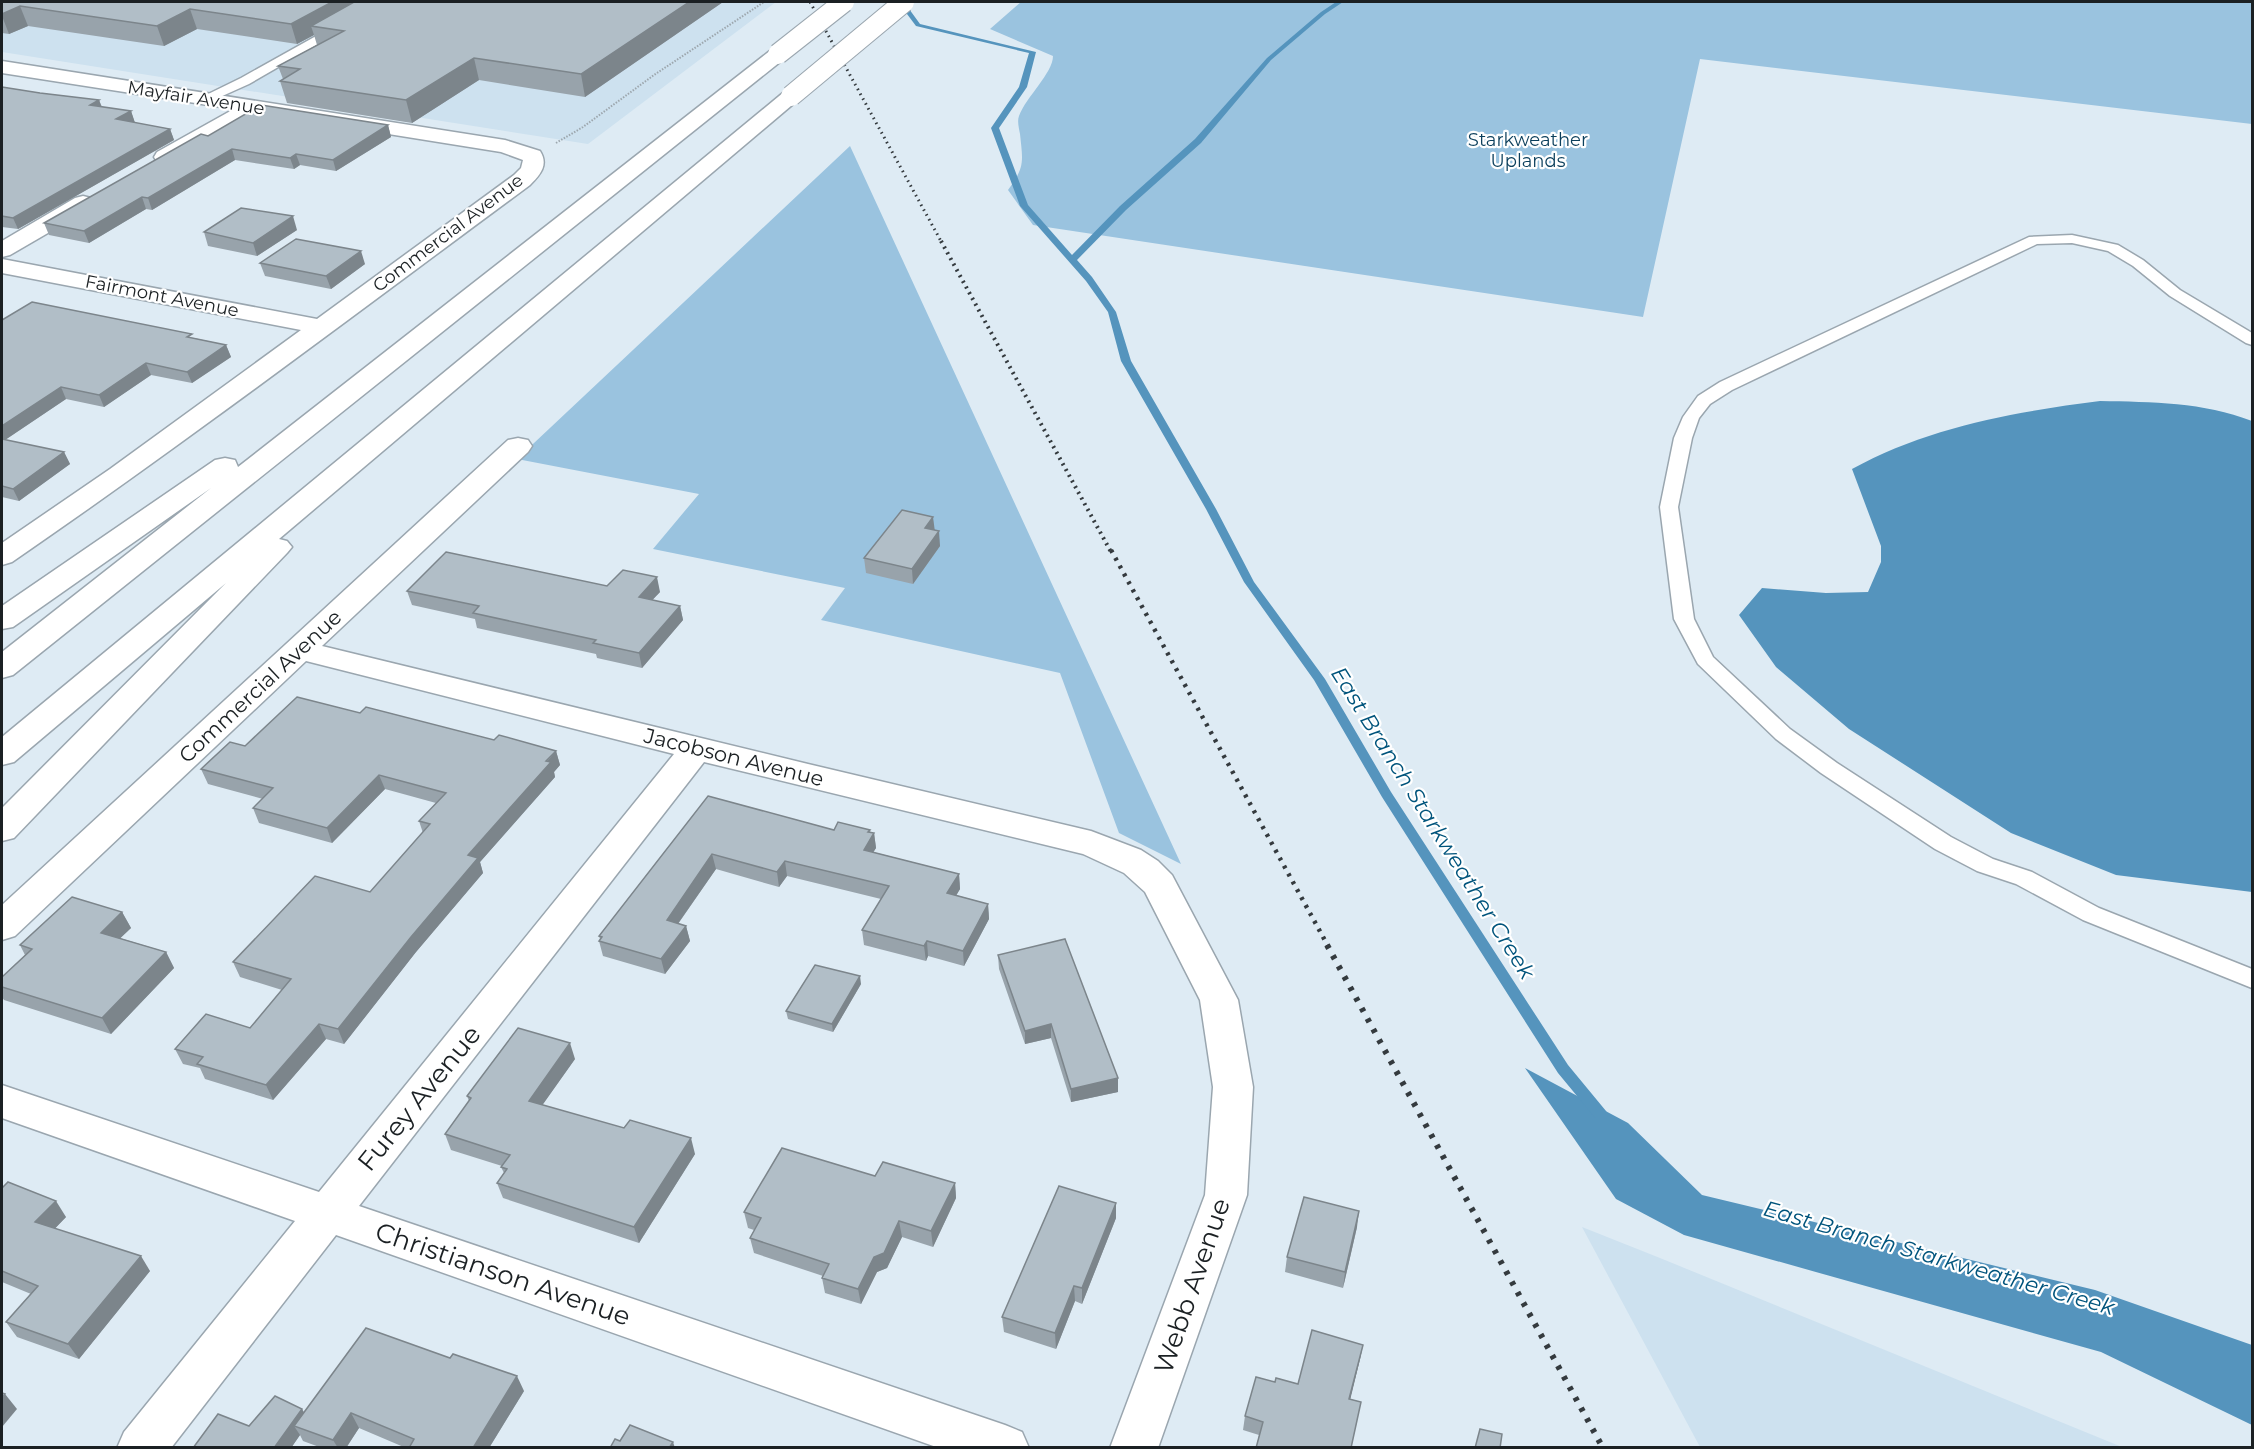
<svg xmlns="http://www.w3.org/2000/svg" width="2254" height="1449" font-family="Montserrat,sans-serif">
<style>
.built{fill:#cde1ef}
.green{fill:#9ac3df}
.water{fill:#5594bd}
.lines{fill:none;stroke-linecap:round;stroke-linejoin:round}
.stream{fill:#5594bd;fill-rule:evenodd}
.service-casing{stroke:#9aa6af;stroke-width:3}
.minor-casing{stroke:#9aa6af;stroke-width:3}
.motorway-casing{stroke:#9aa6af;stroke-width:3}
.path{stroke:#9da7ae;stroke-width:2;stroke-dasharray:1.5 1.5;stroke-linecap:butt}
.service{fill:#fff;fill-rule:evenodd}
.minor{fill:#fff;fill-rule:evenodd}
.motorway{fill:#fff;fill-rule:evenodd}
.rail-far3{stroke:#343a3e;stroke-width:3;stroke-dasharray:1.5 4;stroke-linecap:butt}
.rail-far2{stroke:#343a3e;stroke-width:4;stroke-dasharray:2 4.5;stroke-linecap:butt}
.rail-far1{stroke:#343a3e;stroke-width:4.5;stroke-dasharray:3 6;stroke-linecap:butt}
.rail{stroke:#343a3e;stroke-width:6;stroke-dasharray:4 8;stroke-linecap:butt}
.motorway-bridge-casing{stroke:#9aa6af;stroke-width:22;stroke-linecap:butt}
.motorway-bridge{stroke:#fff;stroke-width:20}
.wall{fill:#98a3ab}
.shaded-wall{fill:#7c858b}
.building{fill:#b1bec7;stroke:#7c858b;stroke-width:1.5}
.labels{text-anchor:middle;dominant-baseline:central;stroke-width:4.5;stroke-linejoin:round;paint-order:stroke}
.far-street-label{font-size:18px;fill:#1b2023;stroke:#fff}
.far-park-label{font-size:18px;fill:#0b3f5c;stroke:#fff}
.street-label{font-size:21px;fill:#1b2023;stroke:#fff}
.water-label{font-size:22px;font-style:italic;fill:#00547c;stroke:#fff}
.near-street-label{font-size:26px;fill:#1b2023;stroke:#fff}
</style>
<rect width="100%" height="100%" fill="#deebf4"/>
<!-- built -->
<g class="built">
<path d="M 2,2 L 776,2 L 588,144 L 2,52 Z"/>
<path d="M 1582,1227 L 1660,1258 L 2122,1447 L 1700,1447 Z"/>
</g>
<!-- green -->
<g class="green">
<path d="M 1021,2 L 2252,2 L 2252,124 L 1700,59 L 1643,317 L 1033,225 L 1008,190 C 1025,167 1023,162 1020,134 C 1019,128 1017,121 1019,116 C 1026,97 1053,73 1053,56 L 990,29 Z"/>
<path d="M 850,146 L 1181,864 L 1119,833 L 1060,673 L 821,620 L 845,588 L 653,549 L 699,494 L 517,459 Z"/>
</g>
<!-- water -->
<g class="water">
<path d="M 2100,401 C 2152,402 2203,402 2252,421 L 2252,892 L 2116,875 L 2011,833 L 1849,729 L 1776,667 L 1739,615 L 1762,588 L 1826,593 L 1868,592 L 1881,562 L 1881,546 L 1852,469 C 1928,427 2014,412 2100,401 Z"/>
<path d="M 1525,1068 L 1628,1123 L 1702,1195 L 2095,1290 L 2252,1345 L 2252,1425 L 2101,1352 L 1684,1235 L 1616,1199 Z"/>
</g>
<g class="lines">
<!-- stream -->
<path class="stream" d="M 898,2 L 904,2 L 920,24 L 1036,52 L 1027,87 L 999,128 L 1028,205 L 1072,255 L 1120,206 L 1195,139 L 1267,58 L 1321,12 L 1336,2 L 1343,2 L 1325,14 L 1271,60 L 1201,143 L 1126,210 L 1077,260 L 1092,277 L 1116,312 L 1131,361 L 1216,509 L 1254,582 L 1325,679 L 1391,792 L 1568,1065 L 1606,1111 L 1608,1115 L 1606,1119 L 1601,1121 L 1596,1119 L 1558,1073 L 1382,797 L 1314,680 L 1244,582 L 1206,509 L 1121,361 L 1108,312 L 1086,281 L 1020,206 L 991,128 L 1019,87 L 1029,53 L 916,26 Z"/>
<!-- service casing -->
<g class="service-casing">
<g id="service">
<path d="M 377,2 L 391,2 L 249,84 L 209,102 L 204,103 L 198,99 L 241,78 Z"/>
<path d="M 2072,235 L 2118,245 L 2143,260 L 2180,290 L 2252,333 L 2252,345 L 2246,343 L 2170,296 L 2133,266 L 2108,251 L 2072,243 L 2037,244 L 1732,390 L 1710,404 L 1699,418 L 1692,438 L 1678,507 L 1694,619 L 1713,657 L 1790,729 L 1837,763 L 1951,837 L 1993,859 L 2032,872 L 2099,908 L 2252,969 L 2252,988 L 2083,920 L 2016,884 L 1977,871 L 1935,849 L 1821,773 L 1776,739 L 1698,664 L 1674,619 L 1660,507 L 1674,438 L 1683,417 L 1698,396 L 1720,382 L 2029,237 Z"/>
</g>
</g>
<!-- minor casing -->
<g class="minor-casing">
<g id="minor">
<path d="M 2,61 L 505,140 L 540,151 C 549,165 540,175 530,185 C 358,312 188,441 12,562 L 2,565 L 2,543 L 110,469 L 301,330 L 2,273 L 2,259 L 317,319 L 514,175 L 521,168 L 523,160 L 501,152 L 257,113 L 173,162 L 165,163 L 157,162 L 154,157 L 157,152 L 234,109 L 2,73 Z"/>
<path d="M 83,196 L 91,198 L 94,203 L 91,208 L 10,255 L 2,257 L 2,241 L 75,198 Z"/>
<path d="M 518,438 L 528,440 L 532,446 L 528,452 L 322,646 L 808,764 L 1091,831 L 1141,850 L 1158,861 L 1172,875 L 1238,1000 L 1253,1087 L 1247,1195 L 1158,1448 L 1110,1448 L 1205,1195 L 1213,1087 L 1200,1000 L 1145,892 L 1124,873 L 1083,854 L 704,762 L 359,1206 L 1005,1425 L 1022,1432 L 1029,1448 L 939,1448 L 336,1235 L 171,1448 L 117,1448 L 124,1432 L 295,1221 L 2,1118 L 2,1085 L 319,1192 L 674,754 L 306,661 L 15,936 L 2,940 L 2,905 L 508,440 Z"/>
</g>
</g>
<!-- motorway casing -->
<g class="motorway-casing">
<g id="motorway">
<path d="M 778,48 L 785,50 L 788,54 L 785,58 L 13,675 L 2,678 L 2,652 L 211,488 L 13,627 L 2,629 L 2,606 L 215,460 L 225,458 L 235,460 L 238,467 L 771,50 Z"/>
<path d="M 791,90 L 798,92 L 801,96 L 798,100 L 279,539 L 287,541 L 292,547 L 287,553 L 14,838 L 2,841 L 2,808 L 226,583 L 14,762 L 2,765 L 2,737 L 784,92 Z"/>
</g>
</g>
<!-- path -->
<path class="path" d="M 556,143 L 583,127 L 654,75 L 764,2"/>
<!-- service -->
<use href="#service" class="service"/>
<!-- minor -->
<use href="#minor" class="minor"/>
<!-- motorway -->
<use href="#motorway" class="motorway"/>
<!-- rail-far3 -->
<path class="rail-far3" d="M 810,2 L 942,243"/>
<!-- rail-far2 -->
<path class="rail-far2" d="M 941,241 L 1111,552"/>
<!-- rail-far1 -->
<path class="rail-far1" d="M 1111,550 L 1328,946"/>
<!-- rail -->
<path class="rail" d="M 1327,945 L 1603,1448"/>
<!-- motorway-bridge casing -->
<g class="motorway-bridge-casing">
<g id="motorway-bridge">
<path d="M 778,54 L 844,2"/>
<path d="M 791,96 L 904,2"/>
</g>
</g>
<!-- motorway-bridge -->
<use href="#motorway-bridge" class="motorway-bridge"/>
</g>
<!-- wall -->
<g class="wall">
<path d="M 2,2 L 723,2 L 585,97 L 479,80 L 412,123 L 287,103 L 280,81 L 283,79 L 278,66 L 317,45 L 314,35 L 297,44 L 197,29 L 164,46 L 28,26 L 9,34 L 2,33 Z"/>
<path d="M 2,87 L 40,93 L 99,100 L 102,107 L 131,111 L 135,123 L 170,129 L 174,140 L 18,229 L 2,227 Z"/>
<path d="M 388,125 L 391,137 L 336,171 L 300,165 L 294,169 L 235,160 L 152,210 L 146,209 L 89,243 L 49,235 L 44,223 L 208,136 Z"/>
<path d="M 297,230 L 257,256 L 208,246 L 204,232 Z"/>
<path d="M 260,263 L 365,264 L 331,289 L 265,276 Z"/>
<path d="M 2,320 L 194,338 L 226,345 L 231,357 L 192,383 L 151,375 L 104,407 L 66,399 L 5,440 L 64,452 L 70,464 L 19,501 L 2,497 Z"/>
<path d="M 934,530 L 940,546 L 913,584 L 866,573 L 864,558 Z"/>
<path d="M 607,586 L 660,592 L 652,600 L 680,606 L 683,620 L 642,668 L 597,658 L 596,654 L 477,628 L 475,619 L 412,605 L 407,591 Z"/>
<path d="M 360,713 L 494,740 L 556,751 L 560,765 L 554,772 L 555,777 L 480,862 L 483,873 L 416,952 L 344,1044 L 326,1039 L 273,1100 L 205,1079 L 200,1068 L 183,1064 L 175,1049 L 250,1028 L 282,990 L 240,977 L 233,962 L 370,892 L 423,833 L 419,821 L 436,803 L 385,789 L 332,843 L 259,823 L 253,808 L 263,799 L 208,784 L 201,769 L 245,746 Z"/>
<path d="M 708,796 L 834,830 L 874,833 L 876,848 L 873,852 L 959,874 L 960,889 L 956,895 L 988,904 L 989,919 L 964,966 L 928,956 L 926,961 L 864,945 L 862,930 L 881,899 L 787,876 L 779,887 L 716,869 L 678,924 L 686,926 L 690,941 L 665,974 L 603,956 L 599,941 L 600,939 L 599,936 Z"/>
<path d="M 122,912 L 131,928 L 120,938 L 166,952 L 174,968 L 111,1034 L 4,1000 L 2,997 L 2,977 L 25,955 L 20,945 Z"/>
<path d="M 998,955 L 1118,1092 L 1071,1102 L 1051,1038 L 1025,1044 L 999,969 Z"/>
<path d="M 861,984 L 833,1032 L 788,1019 L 786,1011 Z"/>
<path d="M 575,1059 L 542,1105 L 695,1154 L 639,1243 L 503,1198 L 497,1183 L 504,1173 L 501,1167 L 502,1166 L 451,1150 L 445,1134 L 469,1101 L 467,1096 Z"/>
<path d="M 875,1176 L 955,1183 L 956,1198 L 933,1247 L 902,1237 L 887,1268 L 877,1272 L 861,1304 L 825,1293 L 822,1278 L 823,1276 L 754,1253 L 750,1238 L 754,1230 L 748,1228 L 744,1212 Z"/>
<path d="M 2,1188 L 66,1217 L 55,1228 L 150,1271 L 79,1359 L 17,1337 L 6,1322 L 31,1294 L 2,1282 Z"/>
<path d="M 1116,1203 L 1116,1218 L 1082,1304 L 1075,1301 L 1056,1349 L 1004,1332 L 1002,1317 Z"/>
<path d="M 1357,1227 L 1343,1288 L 1285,1272 L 1287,1257 Z"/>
<path d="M 1363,1345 L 1360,1359 L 1350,1399 L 1361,1402 L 1351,1448 L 1256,1448 L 1259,1435 L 1243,1430 L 1245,1416 L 1275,1382 L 1298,1384 Z"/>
<path d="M 524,1391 L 489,1448 L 406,1448 L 359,1428 L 346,1448 L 322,1448 L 303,1441 L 300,1435 L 291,1448 L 193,1448 L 249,1426 L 304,1412 Z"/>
</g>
<!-- shaded-wall -->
<g class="shaded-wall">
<path d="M 332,2 L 370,2 L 311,26 L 314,35 L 297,44 L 291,24 Z"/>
<path d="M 689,2 L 723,2 L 585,97 L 581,74 Z"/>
<path d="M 20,6 L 28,26 L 9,34 L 2,16 L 2,14 Z"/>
<path d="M 190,9 L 197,29 L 164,46 L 157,26 Z"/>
<path d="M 474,58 L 479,80 L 412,123 L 406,100 Z"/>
<path d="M 99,100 L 103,111 L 90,105 Z"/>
<path d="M 131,111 L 135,123 L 116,119 Z"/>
<path d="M 388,125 L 391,137 L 336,171 L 333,160 Z"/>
<path d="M 170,129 L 174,140 L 18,229 L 13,218 Z"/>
<path d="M 232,149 L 235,160 L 152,210 L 148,198 Z"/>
<path d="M 296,154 L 300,165 L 294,169 L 290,158 Z"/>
<path d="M 142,197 L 146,209 L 89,243 L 84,231 Z"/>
<path d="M 293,216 L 297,230 L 257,256 L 253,243 Z"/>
<path d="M 361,251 L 365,264 L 331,289 L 326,276 Z"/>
<path d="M 226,345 L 231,357 L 192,383 L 187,372 Z"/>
<path d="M 146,363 L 151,375 L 104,407 L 99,395 Z"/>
<path d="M 61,387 L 66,399 L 2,442 L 2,426 Z"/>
<path d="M 64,452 L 70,464 L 19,501 L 13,489 Z"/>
<path d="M 933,517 L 935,532 L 925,528 Z"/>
<path d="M 939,531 L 940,546 L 913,584 L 912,569 Z"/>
<path d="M 657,577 L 660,592 L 642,611 L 639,597 Z"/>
<path d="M 680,606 L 683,620 L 642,668 L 639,653 Z"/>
<path d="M 556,751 L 560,765 L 554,772 L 555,777 L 480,862 L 483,873 L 416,952 L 344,1044 L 338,1029 L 468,855 Z"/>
<path d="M 379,775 L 385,789 L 332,843 L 327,828 Z"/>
<path d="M 870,830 L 871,838 L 874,833 L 876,848 L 866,864 L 864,850 Z"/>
<path d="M 712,854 L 716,869 L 670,935 L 667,920 Z"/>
<path d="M 785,861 L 787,876 L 779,887 L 777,872 Z"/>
<path d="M 959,874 L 960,889 L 949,908 L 947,893 Z"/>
<path d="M 988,904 L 989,919 L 964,966 L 963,951 Z"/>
<path d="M 122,912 L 131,928 L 109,949 L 101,933 Z"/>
<path d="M 686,926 L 690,941 L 665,974 L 661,959 Z"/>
<path d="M 927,941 L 928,956 L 926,961 L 924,946 Z"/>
<path d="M 166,952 L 174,968 L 111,1034 L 102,1018 Z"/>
<path d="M 860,976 L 861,984 L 833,1032 L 832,1024 Z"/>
<path d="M 319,1024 L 326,1039 L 273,1100 L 266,1085 Z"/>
<path d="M 1051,1024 L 1051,1038 L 1025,1044 L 1025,1031 Z"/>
<path d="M 570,1043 L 575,1059 L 534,1117 L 529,1101 Z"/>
<path d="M 1118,1078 L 1118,1092 L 1071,1102 L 1071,1089 Z"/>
<path d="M 691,1138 L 695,1154 L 639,1243 L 634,1227 Z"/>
<path d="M 955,1183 L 956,1198 L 933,1247 L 931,1231 Z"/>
<path d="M 56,1201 L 66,1217 L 46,1238 L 35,1222 Z"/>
<path d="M 1116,1203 L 1116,1218 L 1082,1304 L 1082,1288 Z"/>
<path d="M 1359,1211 L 1357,1227 L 1343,1288 L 1345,1272 Z"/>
<path d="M 899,1221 L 902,1237 L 887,1268 L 877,1272 L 861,1304 L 858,1289 L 874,1257 Z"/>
<path d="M 141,1256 L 150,1271 L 79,1359 L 68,1344 Z"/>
<path d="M 1074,1286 L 1075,1301 L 1056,1349 L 1055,1333 Z"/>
<path d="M 1363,1345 L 1360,1359 L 1347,1413 L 1349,1399 Z"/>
<path d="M 517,1376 L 524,1391 L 489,1448 L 473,1448 Z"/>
<path d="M 5,1394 L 17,1409 L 2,1427 L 2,1398 Z"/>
<path d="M 302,1409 L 310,1422 L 294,1426 L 300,1435 L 291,1448 L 274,1448 Z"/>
<path d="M 351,1413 L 359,1428 L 346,1448 L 338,1448 L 333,1440 Z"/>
<path d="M 673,1442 L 675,1448 L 669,1448 Z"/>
</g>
<!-- building -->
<g class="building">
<path d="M 2,2 L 332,2 L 291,24 L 190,9 L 157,26 L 20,6 L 2,14 Z"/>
<path d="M 354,2 L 689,2 L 581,74 L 474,58 L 406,100 L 280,81 L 300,69 L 278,66 L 344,31 L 311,26 Z"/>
<path d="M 2,87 L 40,93 L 99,100 L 90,105 L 131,111 L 116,119 L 170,129 L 13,218 L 2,216 Z"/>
<path d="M 261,105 L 388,125 L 333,160 L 296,154 L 290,158 L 232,149 L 148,198 L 142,197 L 84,231 L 44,223 L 201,134 L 208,136 Z"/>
<path d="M 241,208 L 293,216 L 253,243 L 204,232 Z"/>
<path d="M 296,239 L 361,251 L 326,276 L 260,263 Z"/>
<path d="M 32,302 L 192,334 L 187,337 L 226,345 L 187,372 L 146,363 L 99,395 L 61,387 L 2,426 L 2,320 Z"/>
<path d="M 2,439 L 64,452 L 13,489 L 2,486 Z"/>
<path d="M 902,510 L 933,517 L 925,528 L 939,531 L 912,569 L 864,558 Z"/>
<path d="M 446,552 L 607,586 L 623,570 L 657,577 L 639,597 L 680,606 L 639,653 L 593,643 L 596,640 L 473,613 L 479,606 L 407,591 Z"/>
<path d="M 297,697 L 360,713 L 366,707 L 494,740 L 499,735 L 556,751 L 546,761 L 551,762 L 468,855 L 478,858 L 411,937 L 338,1029 L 319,1024 L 266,1085 L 197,1064 L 203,1057 L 175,1049 L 206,1014 L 250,1028 L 291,979 L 233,962 L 315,876 L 370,892 L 430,824 L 419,821 L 446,793 L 379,775 L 327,828 L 253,808 L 273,788 L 201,769 L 230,742 L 245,746 Z"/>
<path d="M 708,796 L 834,830 L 838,822 L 870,830 L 868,832 L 874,833 L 864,850 L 959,874 L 947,893 L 988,904 L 963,951 L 927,941 L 924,946 L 862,930 L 889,886 L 785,861 L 777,872 L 712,854 L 667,920 L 686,926 L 661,959 L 599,941 L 602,937 L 599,936 Z"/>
<path d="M 72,897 L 122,912 L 101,933 L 166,952 L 102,1018 L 2,987 L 2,977 L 32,949 L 20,945 Z"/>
<path d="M 1065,939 L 1118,1078 L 1071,1089 L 1051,1024 L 1025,1031 L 998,955 Z"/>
<path d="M 815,965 L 860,976 L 832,1024 L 786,1011 Z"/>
<path d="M 518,1028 L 570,1043 L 529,1101 L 624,1128 L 630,1120 L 691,1138 L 634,1227 L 497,1183 L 507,1169 L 501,1167 L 510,1155 L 445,1134 L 471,1098 L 467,1096 Z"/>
<path d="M 782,1148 L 875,1176 L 883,1162 L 955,1183 L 931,1231 L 899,1221 L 884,1253 L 874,1257 L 858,1289 L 822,1278 L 829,1264 L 750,1238 L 761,1218 L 744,1212 Z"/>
<path d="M 8,1182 L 56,1201 L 35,1222 L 141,1256 L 68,1344 L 6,1322 L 38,1286 L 2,1271 L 2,1188 Z"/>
<path d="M 1059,1186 L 1116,1203 L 1082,1288 L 1074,1286 L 1055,1333 L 1002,1317 Z"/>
<path d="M 1304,1197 L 1359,1211 L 1345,1272 L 1287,1257 Z"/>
<path d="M 366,1328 L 450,1358 L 453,1354 L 517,1376 L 473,1448 L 409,1448 L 414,1439 L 351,1413 L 333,1440 L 294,1426 Z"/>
<path d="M 1312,1330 L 1363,1345 L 1349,1399 L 1361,1402 L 1351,1448 L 1256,1448 L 1263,1422 L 1245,1416 L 1256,1377 L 1275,1382 L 1276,1378 L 1298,1384 Z"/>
<path d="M 2,1393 L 5,1394 L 2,1398 Z"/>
<path d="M 275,1396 L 302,1409 L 274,1448 L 193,1448 L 218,1414 L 249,1426 Z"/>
<path d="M 630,1425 L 673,1442 L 669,1448 L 610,1448 L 615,1439 L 620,1441 Z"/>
<path d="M 1480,1429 L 1502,1434 L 1500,1448 L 1475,1448 Z"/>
</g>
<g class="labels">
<!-- far-street labels -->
<g class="far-street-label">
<text transform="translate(196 98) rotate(9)">Mayfair Avenue</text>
<text transform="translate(448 233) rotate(-37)">Commercial Avenue</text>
<text transform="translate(162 296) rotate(11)">Fairmont Avenue</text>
</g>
<!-- far-park labels -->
<g class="far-park-label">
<text x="1528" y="140">Starkweather<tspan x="1528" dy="21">Uplands</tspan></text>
</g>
<!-- street labels -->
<g class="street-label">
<text transform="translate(260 686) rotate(-43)">Commercial Avenue</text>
<text transform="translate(734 757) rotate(14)">Jacobson Avenue</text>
</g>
<!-- water labels -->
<g class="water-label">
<text transform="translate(1433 823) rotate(58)">East Branch Starkweather Creek</text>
<text transform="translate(1939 1258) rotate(16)">East Branch Starkweather Creek</text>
</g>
<!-- near-street labels -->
<g class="near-street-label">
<text transform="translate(419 1098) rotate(-51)">Furey Avenue</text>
<text transform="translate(503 1274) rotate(19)">Christianson Avenue</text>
<text transform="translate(1192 1286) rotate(-71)">Webb Avenue</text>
</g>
</g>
<!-- border -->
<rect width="2254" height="1449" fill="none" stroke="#1b2023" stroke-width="6"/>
</svg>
